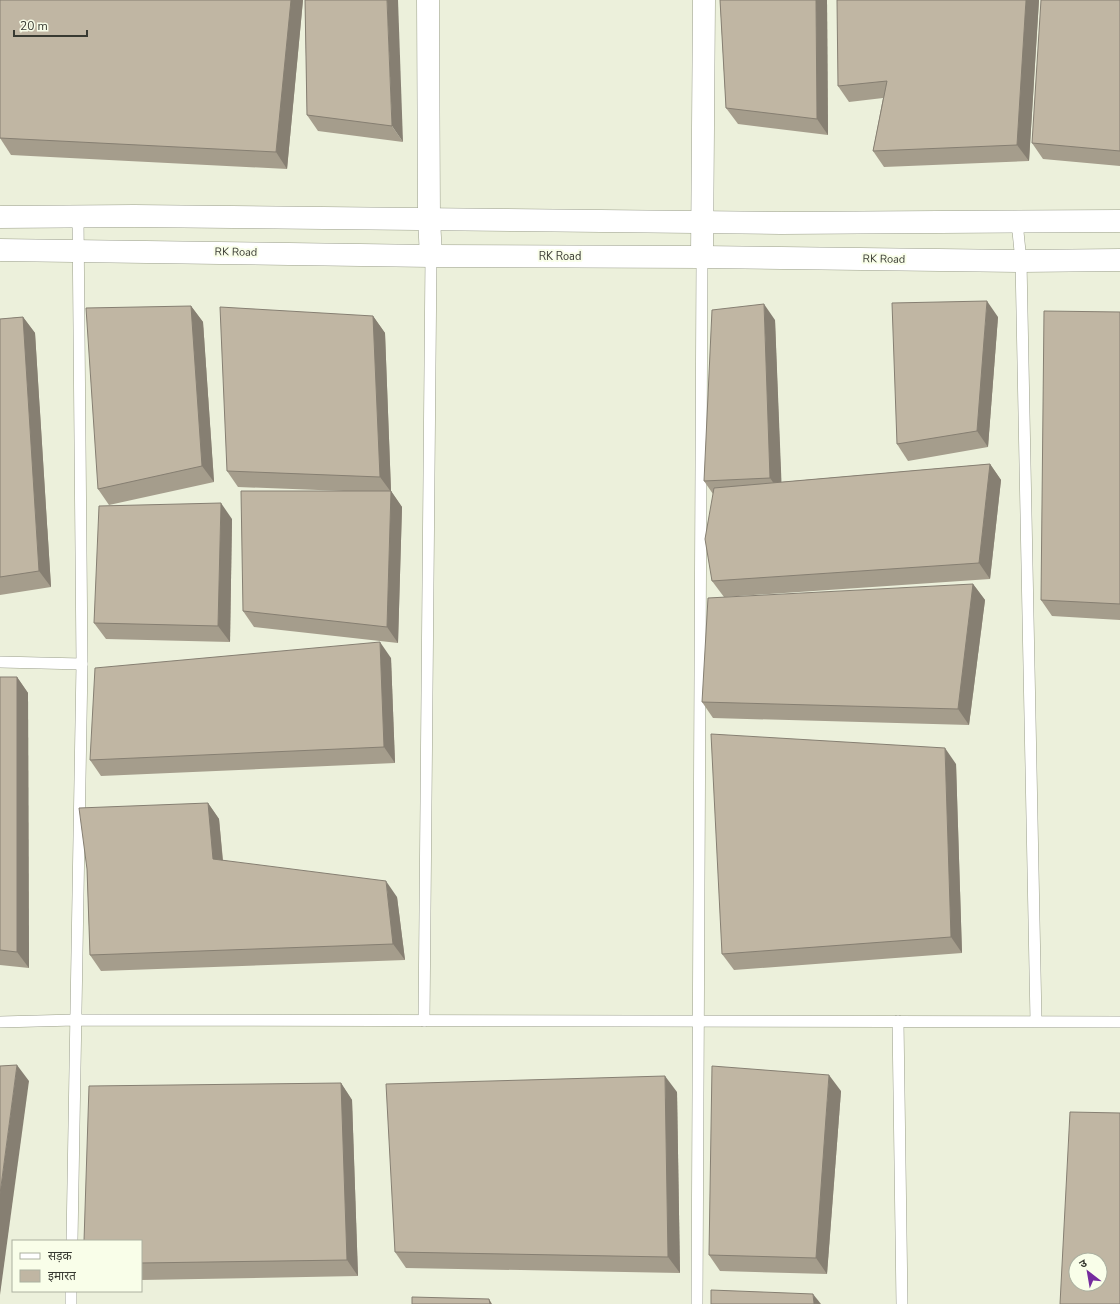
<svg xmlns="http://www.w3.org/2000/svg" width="1120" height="1304" font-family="'Nunito Sans','Noto Sans Devanagari',sans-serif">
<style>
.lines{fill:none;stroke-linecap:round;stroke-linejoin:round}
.service-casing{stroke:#9b9f8c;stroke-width:12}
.minor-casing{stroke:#9b9f8c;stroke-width:23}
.tertiary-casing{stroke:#9b9f8c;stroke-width:23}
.service{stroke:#fff;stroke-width:11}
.minor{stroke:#fff;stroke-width:22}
.tertiary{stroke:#fff;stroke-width:22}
.wall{fill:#a59d8c}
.shaded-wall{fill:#867f72}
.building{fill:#c0b6a3;stroke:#867f72;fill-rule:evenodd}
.labels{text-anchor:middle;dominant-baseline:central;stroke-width:4;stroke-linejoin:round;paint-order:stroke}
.street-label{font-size:11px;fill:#383a32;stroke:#f9fee9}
</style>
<rect width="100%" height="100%" fill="#ecf0db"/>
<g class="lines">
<!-- service casing -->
<g class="service-casing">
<g id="service">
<path d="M 1017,222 L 1021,261 L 1036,1021"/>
<path d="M 0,662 L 82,664"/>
<path d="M 424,1021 L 431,256"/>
<path d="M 898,1021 L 902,1304"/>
<path d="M 0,1022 L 75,1020 L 1120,1022"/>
<path d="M 72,1241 L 82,664 L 78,217"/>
<path d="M 71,1304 L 71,1291"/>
<path d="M 697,1304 L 702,257"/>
</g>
</g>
<!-- minor casing -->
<g class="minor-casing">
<g id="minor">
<path d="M 428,0 L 429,219 L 431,256"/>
<path d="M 702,257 L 704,0"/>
</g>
</g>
<!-- tertiary casing -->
<g class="tertiary-casing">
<g id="tertiary">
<path d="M 0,217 L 134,216 L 781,223 L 1120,221"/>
<path d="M 0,250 L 431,256 L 702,257 L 1021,261 L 1120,260"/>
</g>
</g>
<!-- service -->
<use href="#service" class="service"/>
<!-- minor -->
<use href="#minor" class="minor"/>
<!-- tertiary -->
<use href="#tertiary" class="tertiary"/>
</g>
<!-- wall -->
<g class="wall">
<path d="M 0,0 L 303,0 L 287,169 L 11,155 L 0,138 Z"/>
<path d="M 305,0 L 403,142 L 318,131 L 307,115 Z"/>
<path d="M 720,0 L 827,0 L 828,135 L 738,124 L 726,108 Z"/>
<path d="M 1039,0 L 1029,161 L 884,167 L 873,151 L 883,98 L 849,102 L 838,86 Z"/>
<path d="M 1120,0 L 1120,166 L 1043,159 L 1032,143 Z"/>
<path d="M 191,306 L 203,322 L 214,482 L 109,505 L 98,489 Z"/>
<path d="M 1120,312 L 1120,620 L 1052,616 L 1041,600 Z"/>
<path d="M 373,316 L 385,333 L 391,491 L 402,507 L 398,643 L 254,627 L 243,611 L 344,491 L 238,487 L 227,471 Z"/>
<path d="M 23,317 L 35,333 L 51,587 L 0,595 L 0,319 Z"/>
<path d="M 998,317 L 988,447 L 908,461 L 897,444 Z"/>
<path d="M 775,320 L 781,482 L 990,464 L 1001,480 L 990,579 L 724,597 L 712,581 L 713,494 L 704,481 Z"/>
<path d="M 232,519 L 230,642 L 106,639 L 94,623 Z"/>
<path d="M 973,584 L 985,600 L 969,725 L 713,718 L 702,702 Z"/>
<path d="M 391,658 L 395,763 L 101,776 L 90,760 Z"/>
<path d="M 0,677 L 17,677 L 28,693 L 29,968 L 0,965 Z"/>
<path d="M 956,764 L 962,953 L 734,970 L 722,954 Z"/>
<path d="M 208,803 L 219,819 L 223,860 L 397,897 L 405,960 L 101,971 L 90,955 L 87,869 Z"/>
<path d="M 341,1083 L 352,1100 L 358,1276 L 141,1280 L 141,1241 Z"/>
<path d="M 841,1091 L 827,1274 L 720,1271 L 709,1255 Z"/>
<path d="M 677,1092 L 680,1273 L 406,1268 L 395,1252 Z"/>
</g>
<!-- shaded-wall -->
<g class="shaded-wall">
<path d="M 291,0 L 303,0 L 287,169 L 276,152 Z"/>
<path d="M 387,0 L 398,0 L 403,142 L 392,126 Z"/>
<path d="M 816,0 L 827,0 L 828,135 L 817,119 Z"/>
<path d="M 1026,0 L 1039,0 L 1029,161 L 1017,145 Z"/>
<path d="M 987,301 L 998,317 L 988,447 L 977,431 Z"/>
<path d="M 764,304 L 775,320 L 782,495 L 770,478 Z"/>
<path d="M 191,306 L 203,322 L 214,482 L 202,466 Z"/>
<path d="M 373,316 L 385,333 L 391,491 L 402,507 L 398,643 L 387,627 L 391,492 L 380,477 Z"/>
<path d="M 23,317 L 35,333 L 51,587 L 39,571 Z"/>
<path d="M 990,464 L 1001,480 L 990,579 L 979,563 Z"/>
<path d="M 221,503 L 232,519 L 230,642 L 218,626 Z"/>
<path d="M 973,584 L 985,600 L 969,725 L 958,709 Z"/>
<path d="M 380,642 L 391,658 L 395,763 L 384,747 Z"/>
<path d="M 17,677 L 28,693 L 29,968 L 17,952 Z"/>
<path d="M 945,748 L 956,764 L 962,953 L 951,937 Z"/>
<path d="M 208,803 L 219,819 L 224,875 L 213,859 Z"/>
<path d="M 386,881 L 397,897 L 405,960 L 393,944 Z"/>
<path d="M 17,1065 L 29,1081 L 0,1295 L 0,1194 Z"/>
<path d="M 829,1075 L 841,1091 L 827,1274 L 816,1258 Z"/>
<path d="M 665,1076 L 677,1092 L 680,1273 L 668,1257 Z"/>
<path d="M 341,1083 L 352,1100 L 358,1276 L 347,1260 Z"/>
<path d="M 813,1294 L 821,1304 L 814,1304 Z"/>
<path d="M 489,1299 L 492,1304 L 490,1304 Z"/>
</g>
<!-- building -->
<g class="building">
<path d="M 0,0 L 291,0 L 276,152 L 0,138 Z"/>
<path d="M 305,0 L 387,0 L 392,126 L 307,115 Z"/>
<path d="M 720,0 L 816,0 L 817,119 L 726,108 Z"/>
<path d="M 837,0 L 1026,0 L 1017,145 L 873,151 L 887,81 L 838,86 Z"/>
<path d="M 1041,0 L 1120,0 L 1120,151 L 1032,143 Z"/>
<path d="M 987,301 L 977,431 L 897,444 L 892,303 Z"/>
<path d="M 764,304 L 770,478 L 704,481 L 712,310 Z"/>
<path d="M 191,306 L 202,466 L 98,489 L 86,308 Z"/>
<path d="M 220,307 L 373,316 L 380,477 L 227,471 Z"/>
<path d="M 1044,311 L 1120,312 L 1120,604 L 1041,600 Z"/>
<path d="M 23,317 L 39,571 L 0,577 L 0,319 Z"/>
<path d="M 990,464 L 979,563 L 712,581 L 705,539 L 714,488 Z"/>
<path d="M 241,491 L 391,491 L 387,627 L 243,611 Z"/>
<path d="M 221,503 L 218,626 L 94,623 L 99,506 Z"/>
<path d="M 973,584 L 958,709 L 702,702 L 708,598 Z"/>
<path d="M 380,642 L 384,747 L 90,760 L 95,668 Z"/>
<path d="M 0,677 L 17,677 L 17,952 L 0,950 Z"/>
<path d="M 711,734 L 945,748 L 951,937 L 722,954 Z"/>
<path d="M 208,803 L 213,859 L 386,881 L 393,944 L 90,955 L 87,869 L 79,808 Z"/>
<path d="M 17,1065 L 0,1194 L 0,1066 Z"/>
<path d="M 712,1066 L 829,1075 L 816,1258 L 709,1255 Z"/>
<path d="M 665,1076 L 668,1257 L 395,1252 L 386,1084 Z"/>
<path d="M 341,1083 L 347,1260 L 141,1263 L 141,1241 L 84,1241 L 89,1086 Z"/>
<path d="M 1070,1112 L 1120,1113 L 1120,1304 L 1060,1304 ZM 1076,1260 L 1100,1260 L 1100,1284 L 1076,1284 Z"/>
<path d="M 711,1290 L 813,1294 L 814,1304 L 711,1304 Z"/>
<path d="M 412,1297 L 489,1299 L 490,1304 L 412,1304 Z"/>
</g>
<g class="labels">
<!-- street labels -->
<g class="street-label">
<text transform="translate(236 252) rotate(1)">RK Road</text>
<text x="560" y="256">RK Road</text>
<text transform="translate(884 259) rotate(1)">RK Road</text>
</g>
</g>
<!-- legend -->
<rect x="12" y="1240" width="130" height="52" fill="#f9fee9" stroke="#acb0a0"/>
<rect x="20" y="1253" width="20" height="6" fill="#ffffff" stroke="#acb0a0"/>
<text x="48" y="1260" font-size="12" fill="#383a32">सड़क</text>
<rect x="20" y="1270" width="20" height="12" fill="#c0b6a3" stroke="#acb0a0"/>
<text x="48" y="1280" font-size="12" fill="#383a32">इमारत</text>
<!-- north arrow -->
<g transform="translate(1088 1272) rotate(329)"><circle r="19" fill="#f9fee9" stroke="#acb0a0"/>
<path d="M0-3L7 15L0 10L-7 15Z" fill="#752b9e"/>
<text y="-6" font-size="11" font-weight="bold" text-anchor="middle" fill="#383a32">उ</text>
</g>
<!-- scale -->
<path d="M14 30v6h73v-6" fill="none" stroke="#383a32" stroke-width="2"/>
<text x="20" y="30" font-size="12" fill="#383a32" stroke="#f9fee9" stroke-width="3" paint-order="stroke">20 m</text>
</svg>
